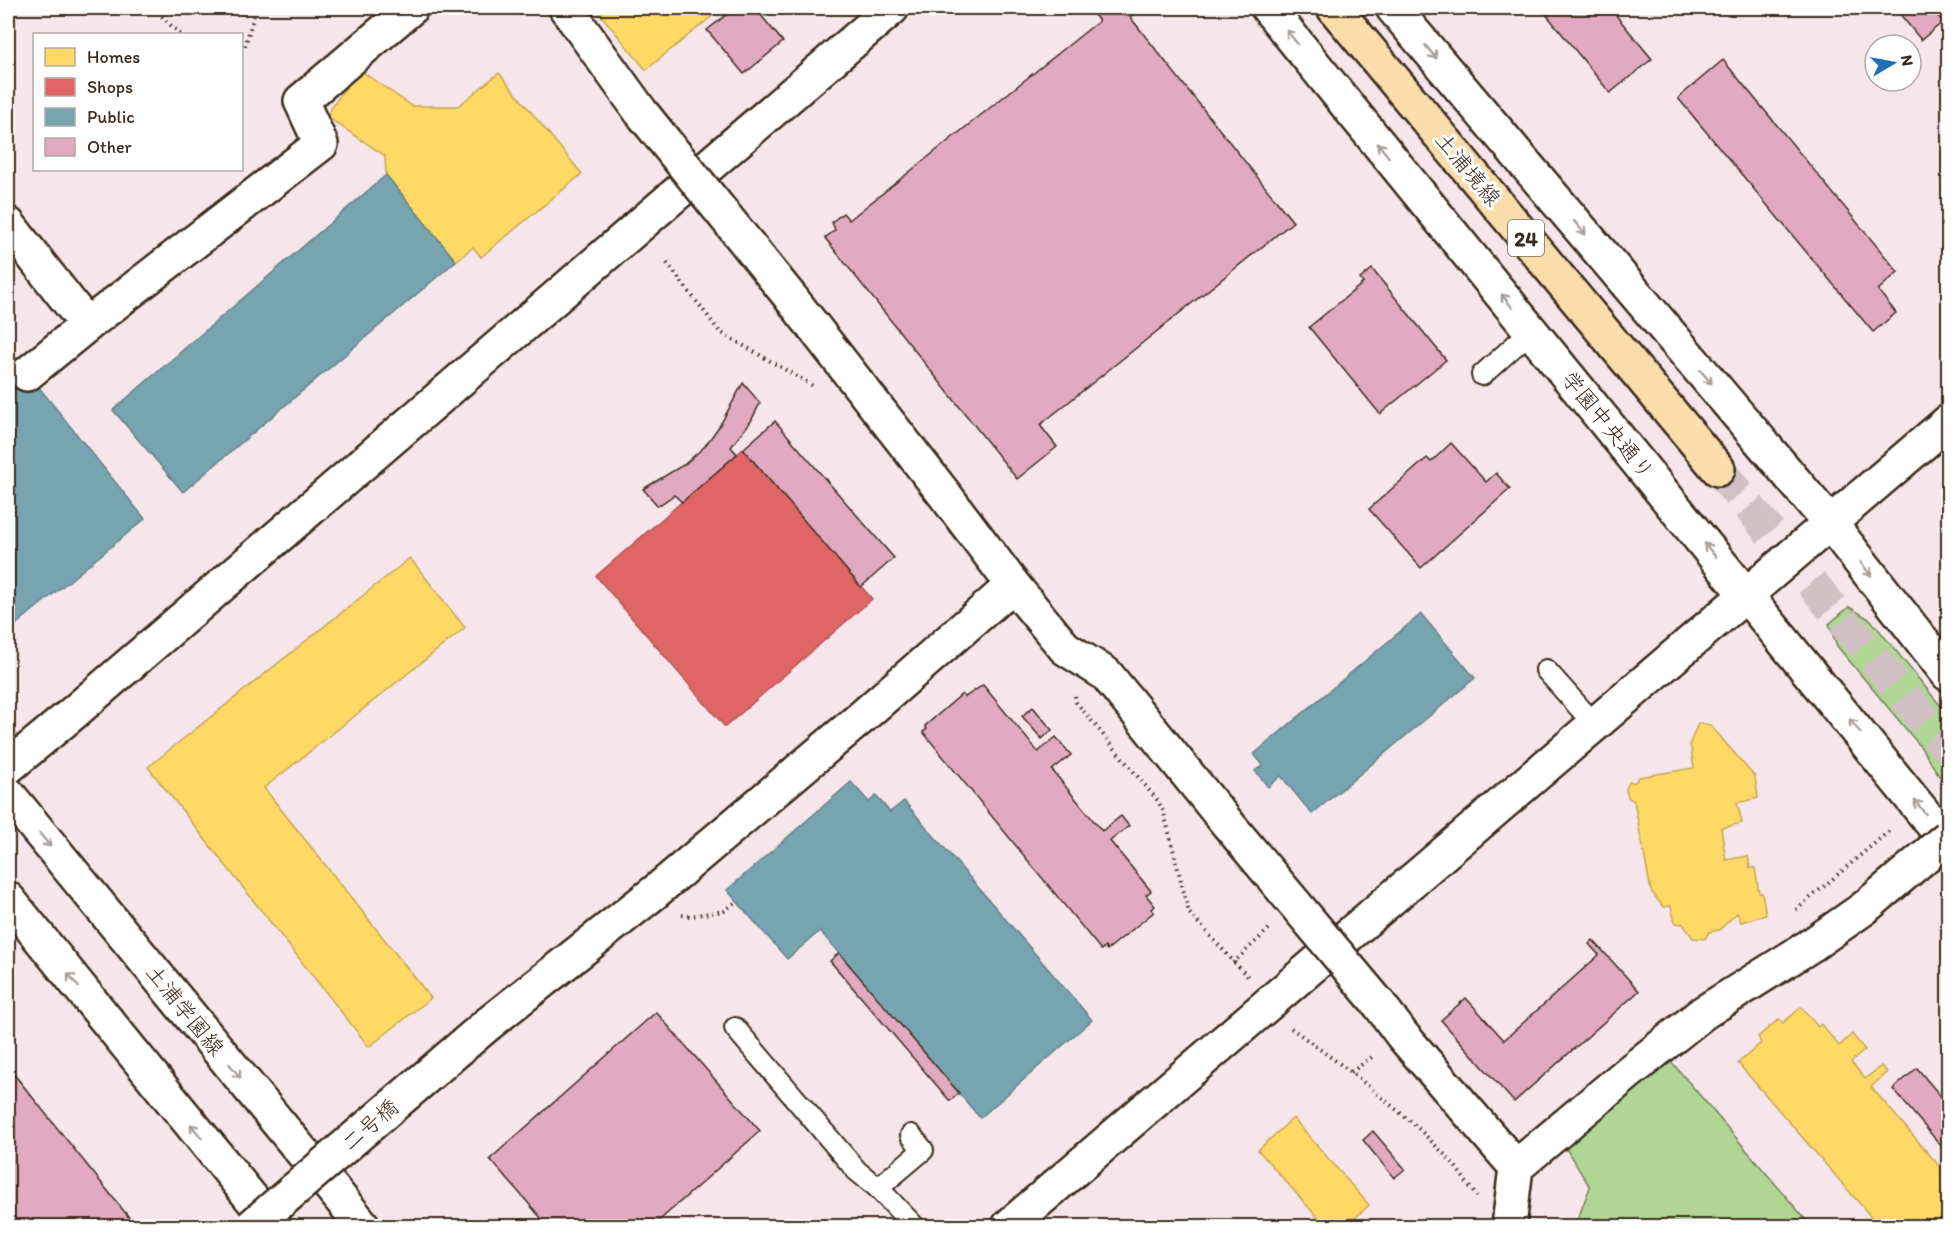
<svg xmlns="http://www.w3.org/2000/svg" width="1956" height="1234" font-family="Itim,'Klee One',sans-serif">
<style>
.green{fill:#afd692;stroke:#758058;stroke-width:1.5}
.homes{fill:#ffd966;stroke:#c4a450;stroke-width:1.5}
.shops{fill:#e06666;stroke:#ae5450;stroke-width:1.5}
.public{fill:#76a5af;stroke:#648084;stroke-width:1.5}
.building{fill:#e1aac0;stroke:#3b2a1e;stroke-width:1.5}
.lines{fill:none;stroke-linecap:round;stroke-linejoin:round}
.primary-tunnel{stroke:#d1c0c3;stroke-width:33;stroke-dasharray:33 16;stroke-linecap:butt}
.lane-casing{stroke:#3b2a1e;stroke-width:24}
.street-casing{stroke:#3b2a1e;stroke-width:38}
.secondary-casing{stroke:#3b2a1e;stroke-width:38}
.primary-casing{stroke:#3b2a1e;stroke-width:38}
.path{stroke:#3b2a1e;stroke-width:4;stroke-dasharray:1.5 4.5;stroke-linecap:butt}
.lane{stroke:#fff;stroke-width:20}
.street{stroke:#fff;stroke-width:33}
.secondary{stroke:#fff;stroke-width:33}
.primary{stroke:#f9deab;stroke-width:33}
.street-bridge-casing{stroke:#3b2a1e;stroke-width:38;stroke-linecap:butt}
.street-bridge{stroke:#fff;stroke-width:33}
.oneway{stroke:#a79f9a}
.labels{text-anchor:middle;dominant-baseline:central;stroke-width:6;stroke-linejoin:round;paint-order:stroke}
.shield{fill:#fff;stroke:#766a62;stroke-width:1.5}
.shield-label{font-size:21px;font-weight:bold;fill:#3b2a1e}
.street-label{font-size:22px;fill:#3b2a1e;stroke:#fff}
</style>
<rect width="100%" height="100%" fill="#f6e6ec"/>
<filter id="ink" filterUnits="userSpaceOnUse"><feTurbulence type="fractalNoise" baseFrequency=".0167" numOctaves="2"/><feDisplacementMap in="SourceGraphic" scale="12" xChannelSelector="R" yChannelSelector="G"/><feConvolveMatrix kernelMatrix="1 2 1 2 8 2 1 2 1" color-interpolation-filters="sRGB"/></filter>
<g filter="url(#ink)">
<!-- green -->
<g class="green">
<path d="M 1849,607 L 1871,620 L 1948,715 L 1948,789 L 1920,746 L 1837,646 L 1829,624 Z"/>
<path d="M 1669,1059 L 1811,1226 L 1575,1226 L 1590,1187 L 1563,1144 Z"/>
</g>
<!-- homes -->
<g class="homes">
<path d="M 595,8 L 722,8 L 646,70 Z"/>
<path d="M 358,69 L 412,106 L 458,106 L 499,73 L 582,174 L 481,257 L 473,247 L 456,261 L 386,175 L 385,156 L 326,116 Z"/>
<path d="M 410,558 L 465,628 L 264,788 L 431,998 L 369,1047 L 148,767 Z"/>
<path d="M 1698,723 L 1710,725 L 1755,777 L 1758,798 L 1737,803 L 1742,823 L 1721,828 L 1726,860 L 1748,856 L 1750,868 L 1755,868 L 1759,893 L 1762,893 L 1766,915 L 1741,922 L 1737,913 L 1719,930 L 1709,932 L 1705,939 L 1693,938 L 1683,924 L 1675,923 L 1671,906 L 1663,907 L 1651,891 L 1634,801 L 1628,797 L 1626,789 L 1629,782 L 1635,782 L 1639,777 L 1694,768 L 1690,743 Z"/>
<path d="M 1801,1007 L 1818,1027 L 1821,1024 L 1839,1046 L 1852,1034 L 1865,1050 L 1851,1062 L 1865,1079 L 1881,1066 L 1887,1072 L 1871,1087 L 1948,1176 L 1948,1226 L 1879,1226 L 1738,1063 L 1761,1043 L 1758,1037 L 1779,1019 L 1783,1023 Z"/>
<path d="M 1293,1118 L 1369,1205 L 1355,1218 L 1362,1226 L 1325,1226 L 1258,1150 Z"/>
</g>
<!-- shops -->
<path class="shops" d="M 743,449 L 872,599 L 725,727 L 596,576 Z"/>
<!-- public -->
<g class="public">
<path d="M 386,175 L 456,261 L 183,492 L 113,410 Z"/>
<path d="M 8,349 L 145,519 L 8,631 Z"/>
<path d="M 1421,614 L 1475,678 L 1312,814 L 1281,776 L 1268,787 L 1255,771 L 1263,765 L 1254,754 Z"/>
<path d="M 851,782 L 869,802 L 876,796 L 890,812 L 904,801 L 1092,1020 L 980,1118 L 820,931 L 787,959 L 727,890 Z"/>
</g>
<!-- building -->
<g class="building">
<path d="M 735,8 L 755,8 L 783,42 L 744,74 L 707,30 Z"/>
<path d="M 1093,8 L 1131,8 L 1135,13 L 1130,17 L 1293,222 L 1040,425 L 1057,447 L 1017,479 L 825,238 L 835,230 L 832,222 L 843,213 L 849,220 L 1099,21 L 1090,10 Z"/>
<path d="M 1541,8 L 1610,8 L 1652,59 L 1610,93 Z"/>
<path d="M 1895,8 L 1931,8 L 1943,22 L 1921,40 Z"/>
<path d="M 1723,60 L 1898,272 L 1878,290 L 1896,313 L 1873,332 L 1678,98 Z"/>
<path d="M 1372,269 L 1446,360 L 1380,414 L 1309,327 L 1363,283 L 1360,279 Z"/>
<path d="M 743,383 L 760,403 L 751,421 L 731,447 L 737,454 L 682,502 L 674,495 L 658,506 L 643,489 L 685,464 L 705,446 L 720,425 Z"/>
<path d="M 775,421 L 894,558 L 861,587 L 743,449 Z"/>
<path d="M 1451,443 L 1486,482 L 1496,473 L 1510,489 L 1421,568 L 1369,509 L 1427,458 L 1431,462 Z"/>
<path d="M 983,685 L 1038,752 L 1056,737 L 1071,755 L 1052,770 L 1102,831 L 1121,816 L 1129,826 L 1110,841 L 1151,891 L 1146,895 L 1155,906 L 1151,909 L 1154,912 L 1107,950 L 1105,947 L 1101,950 L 923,732 L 927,729 L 925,726 L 962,694 L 965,697 Z"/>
<path d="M 1033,707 L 1052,730 L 1042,739 L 1022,716 Z"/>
<path d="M 1593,940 L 1639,991 L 1514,1102 L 1441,1020 L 1466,998 L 1504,1040 L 1599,955 L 1589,944 Z"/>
<path d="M 839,953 L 959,1093 L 950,1101 L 830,961 Z"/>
<path d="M 656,1012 L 760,1131 L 653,1226 L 548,1226 L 490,1159 Z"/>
<path d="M 1917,1068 L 1948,1105 L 1948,1154 L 1893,1089 Z"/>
<path d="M 13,1073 L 136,1226 L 8,1226 L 8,1078 Z"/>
<path d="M 1373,1131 L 1405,1169 L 1394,1178 L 1363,1140 Z"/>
</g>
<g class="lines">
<!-- primary-tunnel -->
<path class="primary-tunnel" d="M 1718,469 L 1948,749"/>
<!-- lane casing -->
<g class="lane-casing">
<g id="lane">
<path d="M 1482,375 L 1531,331"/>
<path d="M 1546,670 L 1595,725"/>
<path d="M 735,1028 L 857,1171 L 878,1188 L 914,1226"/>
<path d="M 878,1188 L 923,1150 L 911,1135"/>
</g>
</g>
<!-- street casing -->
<g class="street-casing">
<g id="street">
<path d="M 566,8 L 641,112"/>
<path d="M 8,224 L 87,325 L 27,374"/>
<path d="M 791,298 L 945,495 L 1013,585 L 1065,648 L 1106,674 L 1228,824"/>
<path d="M 87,325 L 321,144 L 301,101 L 411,8"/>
<path d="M 1379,1004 L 1402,1035 L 1516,1167"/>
<path d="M 488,1024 L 655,892 L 863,716 L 1013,585"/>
<path d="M 1509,1226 L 1516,1167 L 1628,1073 L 1703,1013 L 1813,944 L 1863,909"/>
</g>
</g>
<!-- secondary casing -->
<g class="secondary-casing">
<g id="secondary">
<path d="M 1268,8 L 1948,843"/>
<path d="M 1393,8 L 1830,523 L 1948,674"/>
<path d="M 8,767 L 72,714 L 892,8"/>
<path d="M 8,794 L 363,1226"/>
<path d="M 8,899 L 274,1226"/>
<path d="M 1009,1226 L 1948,422"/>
</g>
</g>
<!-- primary casing -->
<g class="primary-casing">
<path id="primary" d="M 1334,8 L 1718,469"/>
</g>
<!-- path -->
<g class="path">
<path d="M 153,8 L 180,34"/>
<path d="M 245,46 L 256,8"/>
<path d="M 667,263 L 720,332 L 815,387"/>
<path d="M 1075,696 L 1076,702 L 1158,801 L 1164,813 L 1189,913 L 1248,977"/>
<path d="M 1796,910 L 1889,831"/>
<path d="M 682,915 L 690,916 L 724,911 L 737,901"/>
<path d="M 1233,963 L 1271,927"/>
<path d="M 1291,1028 L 1351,1072 L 1415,1125 L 1453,1163 L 1477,1197"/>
<path d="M 1351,1072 L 1375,1055"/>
</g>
<!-- lane -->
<use href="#lane" class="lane"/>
<!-- street -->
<use href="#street" class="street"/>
<!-- secondary -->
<use href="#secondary" class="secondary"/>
<!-- primary -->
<use href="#primary" class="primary"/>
<!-- street-bridge casing -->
<g class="street-bridge-casing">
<g id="street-bridge">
<path d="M 641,112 L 791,298"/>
<path d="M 1228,824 L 1379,1004"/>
<path d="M 1863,909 L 1948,837"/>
<path d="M 252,1226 L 488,1024"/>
</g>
</g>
<!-- street-bridge -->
<use href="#street-bridge" class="street-bridge"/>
</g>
<!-- one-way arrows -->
<defs><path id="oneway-shaft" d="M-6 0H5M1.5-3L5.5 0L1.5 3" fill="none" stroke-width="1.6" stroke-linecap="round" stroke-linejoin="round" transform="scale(1.5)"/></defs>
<g class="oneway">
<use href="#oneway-shaft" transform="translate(1292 37) rotate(-129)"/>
<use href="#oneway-shaft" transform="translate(1431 52) rotate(50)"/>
<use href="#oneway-shaft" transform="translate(1383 150) rotate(-129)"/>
<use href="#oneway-shaft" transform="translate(1580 228) rotate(50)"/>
<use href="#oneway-shaft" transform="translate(1507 301) rotate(-129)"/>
<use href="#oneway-shaft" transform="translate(1706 377) rotate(50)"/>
<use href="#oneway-shaft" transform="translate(1710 550) rotate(-129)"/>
<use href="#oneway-shaft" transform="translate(1866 569) rotate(52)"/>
<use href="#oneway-shaft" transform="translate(1855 726) rotate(-129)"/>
<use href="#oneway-shaft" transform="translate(1920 807) rotate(-129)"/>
<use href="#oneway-shaft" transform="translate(45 840) rotate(51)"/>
<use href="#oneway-shaft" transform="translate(73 980) rotate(-129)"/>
<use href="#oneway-shaft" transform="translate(235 1071) rotate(51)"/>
<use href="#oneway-shaft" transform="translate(196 1131) rotate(-129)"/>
</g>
</g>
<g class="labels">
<!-- shield labels -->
<rect class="shield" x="1508" y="220" width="36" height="36" rx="4.5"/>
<g class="shield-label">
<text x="1526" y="238">24</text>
</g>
<!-- street labels -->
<g class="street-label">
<text transform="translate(1468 169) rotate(50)">土浦境線</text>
<text transform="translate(1608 425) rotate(51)">学園中央通り</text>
<text transform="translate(185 1010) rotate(51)">土浦学園線</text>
<text transform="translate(370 1125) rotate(-41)">二号橋</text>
</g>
</g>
<!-- margin -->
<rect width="1956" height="1234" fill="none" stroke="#fff" stroke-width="30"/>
<rect x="15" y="15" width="1926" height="1204" fill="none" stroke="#3b2a1e" stroke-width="2" filter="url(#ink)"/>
<!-- legend -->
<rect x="33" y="33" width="210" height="138" fill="#ffffff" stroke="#b1aaa5" stroke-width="1.5"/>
<rect x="45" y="48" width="30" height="18" fill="#ffd966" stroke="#b1aaa5" stroke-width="1.5"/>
<text x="87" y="63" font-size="18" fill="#3b2a1e">Homes</text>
<rect x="45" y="78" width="30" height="18" fill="#e06666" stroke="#b1aaa5" stroke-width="1.5"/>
<text x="87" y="93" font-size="18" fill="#3b2a1e">Shops</text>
<rect x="45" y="108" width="30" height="18" fill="#76a5af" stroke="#b1aaa5" stroke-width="1.5"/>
<text x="87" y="123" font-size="18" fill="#3b2a1e">Public</text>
<rect x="45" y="138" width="30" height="18" fill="#e1aac0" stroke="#b1aaa5" stroke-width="1.5"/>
<text x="87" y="153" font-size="18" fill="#3b2a1e">Other</text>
<!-- north arrow -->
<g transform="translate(1893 63) rotate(80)"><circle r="28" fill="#ffffff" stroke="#b1aaa5" stroke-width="1.5"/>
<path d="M0-4.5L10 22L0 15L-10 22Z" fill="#1f6fb2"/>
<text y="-9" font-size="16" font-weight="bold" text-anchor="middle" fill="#3b2a1e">N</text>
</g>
</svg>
